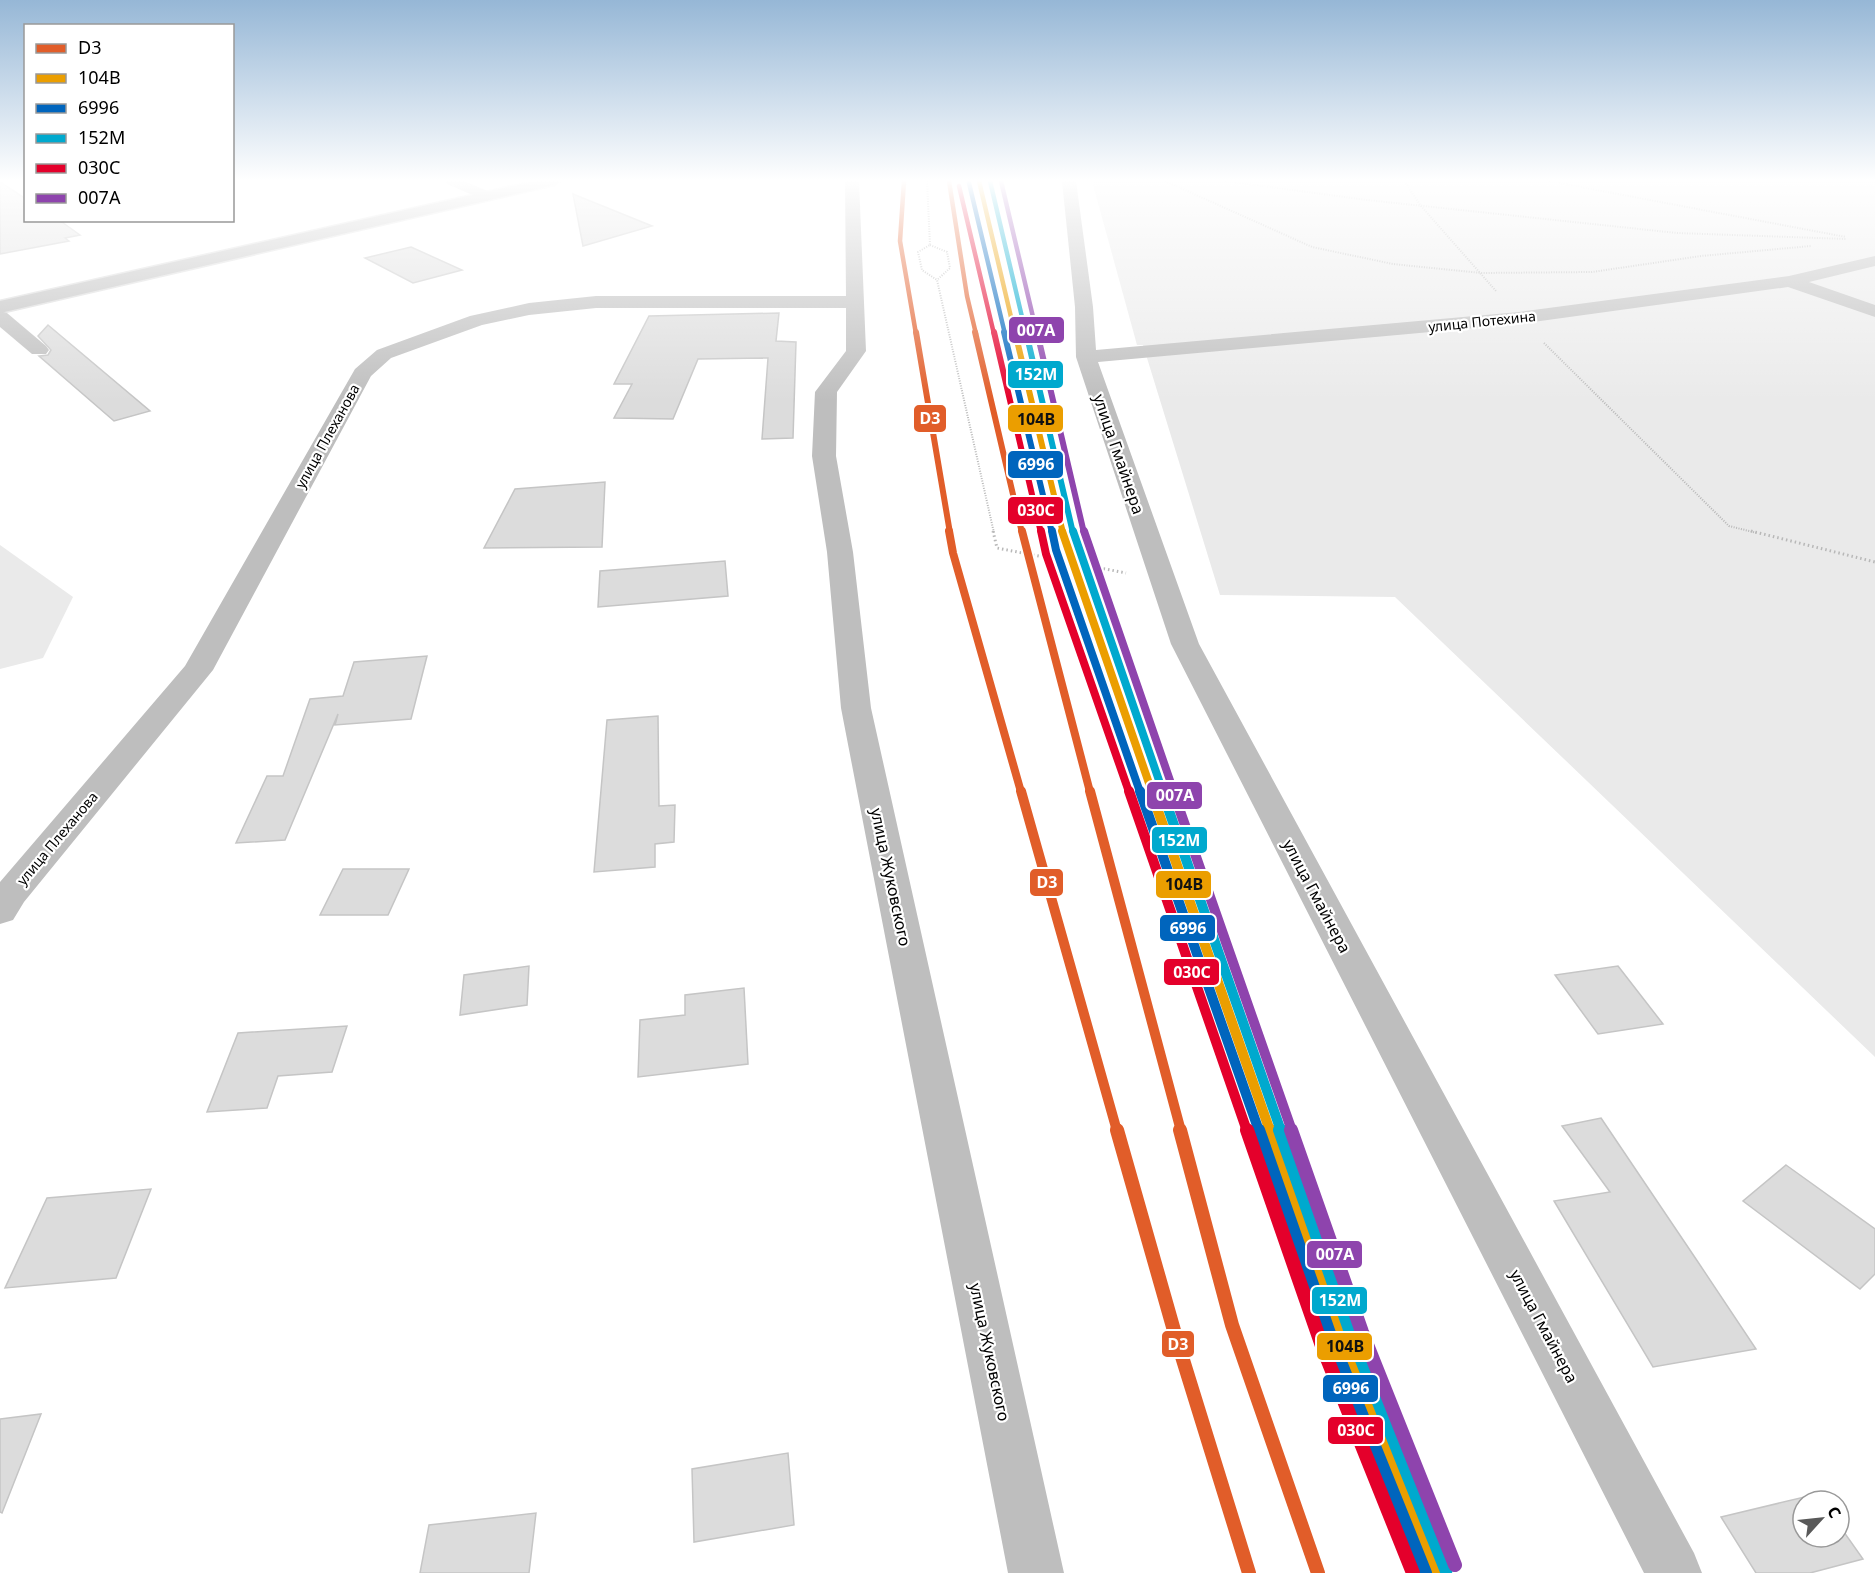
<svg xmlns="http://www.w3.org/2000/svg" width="1875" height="1573" font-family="'Noto Sans',sans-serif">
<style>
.green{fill:#eaeaea}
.building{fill:#dcdcdc;stroke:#c5c5c5;stroke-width:1.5}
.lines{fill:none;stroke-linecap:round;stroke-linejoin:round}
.major-casing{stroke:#dbdbdb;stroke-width:3}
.path-far1{stroke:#b8b8b8;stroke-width:2;stroke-dasharray:1 1.5;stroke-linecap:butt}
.path{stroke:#b8b8b8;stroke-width:3;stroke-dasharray:1.5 3;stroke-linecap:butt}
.minor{fill:#bebebe;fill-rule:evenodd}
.major{fill:#bdbdbd;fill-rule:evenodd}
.rail-1-far4-casing{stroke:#fff;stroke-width:7}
.rail-1-far3-casing{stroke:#fff;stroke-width:9}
.rail-1-far2-casing{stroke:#fff;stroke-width:12}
.rail-1-far1-casing{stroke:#fff;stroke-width:15}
.rail-1-casing{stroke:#fff;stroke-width:18}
.rail-2-far4-casing{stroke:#fff;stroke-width:7}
.rail-2-far3-casing{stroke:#fff;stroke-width:9}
.rail-2-far2-casing{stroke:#fff;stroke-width:12}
.rail-2-far1-casing{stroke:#fff;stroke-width:15}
.rail-2-casing{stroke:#fff;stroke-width:18}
.rail-3-far4-casing{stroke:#fff;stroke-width:7}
.rail-3-far3-casing{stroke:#fff;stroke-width:9}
.rail-3-far2-casing{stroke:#fff;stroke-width:12}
.rail-3-far1-casing{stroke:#fff;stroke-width:15}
.rail-3-casing{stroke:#fff;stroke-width:18}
.rail-4-far4-casing{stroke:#fff;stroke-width:7}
.rail-4-far3-casing{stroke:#fff;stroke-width:9}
.rail-4-far2-casing{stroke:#fff;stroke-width:12}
.rail-4-far1-casing{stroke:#fff;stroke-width:15}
.rail-4-casing{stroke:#fff;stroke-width:18}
.rail-5-far4-casing{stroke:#fff;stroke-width:7}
.rail-5-far3-casing{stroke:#fff;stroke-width:9}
.rail-5-far2-casing{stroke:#fff;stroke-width:12}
.rail-5-far1-casing{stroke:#fff;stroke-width:15}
.rail-5-casing{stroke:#fff;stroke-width:18}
.rail-6-far4-casing{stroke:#fff;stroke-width:7}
.rail-6-far3-casing{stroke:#fff;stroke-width:9}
.rail-6-far2-casing{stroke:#fff;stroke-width:12}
.rail-6-far1-casing{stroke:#fff;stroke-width:15}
.rail-6-casing{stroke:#fff;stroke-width:18}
.rail-1-far4{stroke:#e15d29;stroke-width:4.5}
.rail-1-far3{stroke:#e15d29;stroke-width:6}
.rail-1-far2{stroke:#e15d29;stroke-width:8}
.rail-1-far1{stroke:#e15d29;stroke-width:10}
.rail-1{stroke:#e15d29;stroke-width:14}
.rail-2-far4{stroke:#eb9e00;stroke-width:4.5}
.rail-2-far3{stroke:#eb9e00;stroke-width:6}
.rail-2-far2{stroke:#eb9e00;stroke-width:8}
.rail-2-far1{stroke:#eb9e00;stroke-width:10}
.rail-2{stroke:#eb9e00;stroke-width:14}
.rail-3-far4{stroke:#0065bd;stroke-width:4.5}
.rail-3-far3{stroke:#0065bd;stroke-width:6}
.rail-3-far2{stroke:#0065bd;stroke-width:8}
.rail-3-far1{stroke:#0065bd;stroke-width:10}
.rail-3{stroke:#0065bd;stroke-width:14}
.rail-4-far4{stroke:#00a9ce;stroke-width:4.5}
.rail-4-far3{stroke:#00a9ce;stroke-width:6}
.rail-4-far2{stroke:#00a9ce;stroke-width:8}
.rail-4-far1{stroke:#00a9ce;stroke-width:10}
.rail-4{stroke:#00a9ce;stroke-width:14}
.rail-5-far4{stroke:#e4002b;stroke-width:4.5}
.rail-5-far3{stroke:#e4002b;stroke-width:6}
.rail-5-far2{stroke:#e4002b;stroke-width:8}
.rail-5-far1{stroke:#e4002b;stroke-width:10}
.rail-5{stroke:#e4002b;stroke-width:14}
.rail-6-far4{stroke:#8e44ad;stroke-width:4.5}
.rail-6-far3{stroke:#8e44ad;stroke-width:6}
.rail-6-far2{stroke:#8e44ad;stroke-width:8}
.rail-6-far1{stroke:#8e44ad;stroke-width:10}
.rail-6{stroke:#8e44ad;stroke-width:14}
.labels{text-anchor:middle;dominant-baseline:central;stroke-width:4.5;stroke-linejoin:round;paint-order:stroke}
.far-street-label{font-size:14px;fill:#000;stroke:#fff}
.street-label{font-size:16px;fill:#000;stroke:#fff}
.line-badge{stroke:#fff;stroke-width:2}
.badge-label{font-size:16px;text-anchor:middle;font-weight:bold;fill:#fff}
.pale-badge-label{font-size:16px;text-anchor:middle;font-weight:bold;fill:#111}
</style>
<rect width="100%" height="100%" fill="#fff"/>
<!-- green -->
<g class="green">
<path d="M 1092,181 L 1875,181 L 1875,1057 L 1395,597 L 1220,595 L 1143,345 L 1137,345 Z"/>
<path d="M 0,545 L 73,597 L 43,658 L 0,669 Z"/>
</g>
<!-- building -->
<g class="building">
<path d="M 0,182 L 26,199 L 26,220 L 59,220 L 80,235 L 65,238 L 69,241 L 0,254 Z"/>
<path d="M 573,194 L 652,226 L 583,246 Z"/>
<path d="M 411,247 L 462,270 L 413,283 L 365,258 Z"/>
<path d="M 779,313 L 776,341 L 796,342 L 793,438 L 762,439 L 768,358 L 698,359 L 673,419 L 614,418 L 632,384 L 614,384 L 649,316 Z"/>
<path d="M 48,325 L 150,411 L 114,421 L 39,356 L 48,355 L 51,350 L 38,336 Z"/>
<path d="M 605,482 L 602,547 L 484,548 L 515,489 Z"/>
<path d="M 725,561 L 728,596 L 598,607 L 600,571 Z"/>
<path d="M 427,656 L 411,719 L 335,725 L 338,714 L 285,840 L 236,843 L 267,776 L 283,776 L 310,699 L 343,696 L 354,662 Z"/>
<path d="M 658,716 L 659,806 L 675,805 L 674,842 L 655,844 L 655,867 L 594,872 L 607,720 Z"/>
<path d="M 343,869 L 409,869 L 388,915 L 320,915 Z"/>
<path d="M 529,966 L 527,1005 L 460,1015 L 464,975 Z"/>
<path d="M 1618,966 L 1663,1024 L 1598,1034 L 1555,975 Z"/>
<path d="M 744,988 L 748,1064 L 638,1077 L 640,1020 L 685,1015 L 685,995 Z"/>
<path d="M 347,1026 L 332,1072 L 278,1076 L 267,1108 L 207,1112 L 238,1033 Z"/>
<path d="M 1601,1118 L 1698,1262 L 1756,1349 L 1653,1367 L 1554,1201 L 1610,1192 L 1562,1126 Z"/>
<path d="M 1786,1165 L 1875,1229 L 1875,1274 L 1860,1289 L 1743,1201 Z"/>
<path d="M 151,1189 L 116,1278 L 5,1288 L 47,1198 Z"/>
<path d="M 41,1414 L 2,1513 L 0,1512 L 0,1419 Z"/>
<path d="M 788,1453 L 794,1525 L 694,1542 L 692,1469 Z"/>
<path d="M 1817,1494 L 1822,1501 L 1803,1501 L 1803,1537 L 1839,1537 L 1839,1525 L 1863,1559 L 1810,1573 L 1756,1573 L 1721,1517 Z"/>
<path d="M 536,1513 L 529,1573 L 420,1573 L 429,1525 Z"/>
</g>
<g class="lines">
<!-- major casing -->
<g class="major-casing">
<path id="major" d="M 535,181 L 561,181 L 554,185 L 0,313 L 0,301 Z"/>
</g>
<!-- path-far1 -->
<g class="path-far1">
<path d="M 927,181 L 930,245 L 918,252 L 922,270 L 937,280 L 994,533"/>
<path d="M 1165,181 L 1312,247 L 1393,264 L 1481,273 L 1592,272 L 1701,256 L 1811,246"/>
<path d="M 1225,181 L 1367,200 L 1677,233 L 1846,239"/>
<path d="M 1404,181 L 1421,206 L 1496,291"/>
<path d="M 1549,181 L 1846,237"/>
<path d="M 930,245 L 947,252 L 950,268 L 937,280"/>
<path d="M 1544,343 L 1729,526 L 1757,533"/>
</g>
<!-- path -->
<g class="path">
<path d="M 993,531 L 997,548 L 1126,573"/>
<path d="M 1751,531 L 1875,562"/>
</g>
<!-- minor -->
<g class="minor">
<path d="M 445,181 L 464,181 L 492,193 L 495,196 L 487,201 L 482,199 L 447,184 Z"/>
<path d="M 845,181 L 859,181 L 866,351 L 837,392 L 836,456 L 853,552 L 871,708 L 1064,1573 L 1008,1573 L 841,708 L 827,552 L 812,456 L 815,392 L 846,351 L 846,308 L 596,308 L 529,315 L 482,325 L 391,358 L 371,376 L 213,670 L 24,902 L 13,920 L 0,924 L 0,882 L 185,666 L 355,369 L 377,350 L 470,316 L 529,303 L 596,296 L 846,296 Z"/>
<path d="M 1062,181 L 1076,181 L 1093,307 L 1096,350 L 1519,312 L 1789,276 L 1875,256 L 1875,266 L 1809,282 L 1875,305 L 1875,317 L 1788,287 L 1519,324 L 1098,362 L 1199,644 L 1694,1553 L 1702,1573 L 1644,1573 L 1171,644 L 1076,357 L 1075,307 Z"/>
<path d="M 0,311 L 7,313 L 46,346 L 49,350 L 46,354 L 32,354 L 0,327 Z"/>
</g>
<!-- major -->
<use href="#major" class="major"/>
<!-- rail-1-far4 casing -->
<g class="rail-1-far4-casing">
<g id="rail-1-far4">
<path d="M 904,181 L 900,241 L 916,334"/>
<path d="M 949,181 L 967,296 L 976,334"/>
</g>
</g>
<!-- rail-1-far3 casing -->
<g class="rail-1-far3-casing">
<g id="rail-1-far3">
<path d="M 916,332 L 950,533"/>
<path d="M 975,332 L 1022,533"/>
</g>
</g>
<!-- rail-1-far2 casing -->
<g class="rail-1-far2-casing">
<g id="rail-1-far2">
<path d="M 949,531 L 953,553 L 1021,792"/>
<path d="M 1022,531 L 1090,792"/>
</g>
</g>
<!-- rail-1-far1 casing -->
<g class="rail-1-far1-casing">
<g id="rail-1-far1">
<path d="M 1021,791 L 1117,1131"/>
<path d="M 1090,791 L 1181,1131"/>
</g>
</g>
<!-- rail-1 casing -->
<g class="rail-1-casing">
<g id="rail-1">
<path d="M 1117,1130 L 1175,1334 L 1249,1573"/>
<path d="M 1180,1130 L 1232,1325 L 1318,1573"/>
</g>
</g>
<!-- rail-2-far4 casing -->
<g class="rail-2-far4-casing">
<path id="rail-2-far4" d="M 979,181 L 1015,334"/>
</g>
<!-- rail-2-far3 casing -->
<g class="rail-2-far3-casing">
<path id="rail-2-far3" d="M 1015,332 L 1063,533"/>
</g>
<!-- rail-2-far2 casing -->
<g class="rail-2-far2-casing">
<path id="rail-2-far2" d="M 1062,531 L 1152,792"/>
</g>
<!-- rail-2-far1 casing -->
<g class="rail-2-far1-casing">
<path id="rail-2-far1" d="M 1151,791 L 1270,1131"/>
</g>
<!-- rail-2 casing -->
<g class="rail-2-casing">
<path id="rail-2" d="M 1269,1130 L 1342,1339 L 1436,1573"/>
</g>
<!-- rail-3-far4 casing -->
<g class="rail-3-far4-casing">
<path id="rail-3-far4" d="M 969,183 L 1005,334"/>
</g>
<!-- rail-3-far3 casing -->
<g class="rail-3-far3-casing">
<path id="rail-3-far3" d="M 1004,332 L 1052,533"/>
</g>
<!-- rail-3-far2 casing -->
<g class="rail-3-far2-casing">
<path id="rail-3-far2" d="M 1052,531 L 1056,550 L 1140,792"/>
</g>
<!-- rail-3-far1 casing -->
<g class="rail-3-far1-casing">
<path id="rail-3-far1" d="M 1140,791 L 1259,1131"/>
</g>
<!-- rail-3 casing -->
<g class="rail-3-casing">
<path id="rail-3" d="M 1258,1130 L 1332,1342 L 1425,1573"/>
</g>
<!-- rail-4-far4 casing -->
<g class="rail-4-far4-casing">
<path id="rail-4-far4" d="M 990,181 L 1026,334"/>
</g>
<!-- rail-4-far3 casing -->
<g class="rail-4-far3-casing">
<path id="rail-4-far3" d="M 1026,332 L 1073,533"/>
</g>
<!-- rail-4-far2 casing -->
<g class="rail-4-far2-casing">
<path id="rail-4-far2" d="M 1073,531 L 1163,792"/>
</g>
<!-- rail-4-far1 casing -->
<g class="rail-4-far1-casing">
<path id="rail-4-far1" d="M 1162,791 L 1281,1131"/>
</g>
<!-- rail-4 casing -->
<g class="rail-4-casing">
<path id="rail-4" d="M 1280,1130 L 1352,1335 L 1446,1569"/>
</g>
<!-- rail-5-far4 casing -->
<g class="rail-5-far4-casing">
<path id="rail-5-far4" d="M 959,186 L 994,334"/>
</g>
<!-- rail-5-far3 casing -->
<g class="rail-5-far3-casing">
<path id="rail-5-far3" d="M 994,332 L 1041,533"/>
</g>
<!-- rail-5-far2 casing -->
<g class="rail-5-far2-casing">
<path id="rail-5-far2" d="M 1041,531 L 1046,554 L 1129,792"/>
</g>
<!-- rail-5-far1 casing -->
<g class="rail-5-far1-casing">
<path id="rail-5-far1" d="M 1129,791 L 1247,1131"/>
</g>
<!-- rail-5 casing -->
<g class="rail-5-casing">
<path id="rail-5" d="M 1247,1130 L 1322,1346 L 1413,1573"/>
</g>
<!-- rail-6-far4 casing -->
<g class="rail-6-far4-casing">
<path id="rail-6-far4" d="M 1001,181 L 1037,334"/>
</g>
<!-- rail-6-far3 casing -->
<g class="rail-6-far3-casing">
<path id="rail-6-far3" d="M 1037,332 L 1084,533"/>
</g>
<!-- rail-6-far2 casing -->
<g class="rail-6-far2-casing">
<path id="rail-6-far2" d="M 1084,531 L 1174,792"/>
</g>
<!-- rail-6-far1 casing -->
<g class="rail-6-far1-casing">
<path id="rail-6-far1" d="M 1173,791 L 1292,1131"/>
</g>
<!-- rail-6 casing -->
<g class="rail-6-casing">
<path id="rail-6" d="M 1291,1130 L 1362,1332 L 1455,1565"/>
</g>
<!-- rail-1-far4 -->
<use href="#rail-1-far4" class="rail-1-far4"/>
<!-- rail-1-far3 -->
<use href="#rail-1-far3" class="rail-1-far3"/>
<!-- rail-1-far2 -->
<use href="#rail-1-far2" class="rail-1-far2"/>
<!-- rail-1-far1 -->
<use href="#rail-1-far1" class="rail-1-far1"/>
<!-- rail-1 -->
<use href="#rail-1" class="rail-1"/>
<!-- rail-2-far4 -->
<use href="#rail-2-far4" class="rail-2-far4"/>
<!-- rail-2-far3 -->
<use href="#rail-2-far3" class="rail-2-far3"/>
<!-- rail-2-far2 -->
<use href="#rail-2-far2" class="rail-2-far2"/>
<!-- rail-2-far1 -->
<use href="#rail-2-far1" class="rail-2-far1"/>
<!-- rail-2 -->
<use href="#rail-2" class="rail-2"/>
<!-- rail-3-far4 -->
<use href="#rail-3-far4" class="rail-3-far4"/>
<!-- rail-3-far3 -->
<use href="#rail-3-far3" class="rail-3-far3"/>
<!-- rail-3-far2 -->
<use href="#rail-3-far2" class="rail-3-far2"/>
<!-- rail-3-far1 -->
<use href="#rail-3-far1" class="rail-3-far1"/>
<!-- rail-3 -->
<use href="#rail-3" class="rail-3"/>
<!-- rail-4-far4 -->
<use href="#rail-4-far4" class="rail-4-far4"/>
<!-- rail-4-far3 -->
<use href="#rail-4-far3" class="rail-4-far3"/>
<!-- rail-4-far2 -->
<use href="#rail-4-far2" class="rail-4-far2"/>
<!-- rail-4-far1 -->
<use href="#rail-4-far1" class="rail-4-far1"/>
<!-- rail-4 -->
<use href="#rail-4" class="rail-4"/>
<!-- rail-5-far4 -->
<use href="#rail-5-far4" class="rail-5-far4"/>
<!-- rail-5-far3 -->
<use href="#rail-5-far3" class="rail-5-far3"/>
<!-- rail-5-far2 -->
<use href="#rail-5-far2" class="rail-5-far2"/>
<!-- rail-5-far1 -->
<use href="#rail-5-far1" class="rail-5-far1"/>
<!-- rail-5 -->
<use href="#rail-5" class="rail-5"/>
<!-- rail-6-far4 -->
<use href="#rail-6-far4" class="rail-6-far4"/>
<!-- rail-6-far3 -->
<use href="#rail-6-far3" class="rail-6-far3"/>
<!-- rail-6-far2 -->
<use href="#rail-6-far2" class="rail-6-far2"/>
<!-- rail-6-far1 -->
<use href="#rail-6-far1" class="rail-6-far1"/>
<!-- rail-6 -->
<use href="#rail-6" class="rail-6"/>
</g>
<!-- sky -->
<linearGradient id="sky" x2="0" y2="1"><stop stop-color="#96b7d6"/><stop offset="0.45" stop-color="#fff"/><stop offset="1" stop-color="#fff" stop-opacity="0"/></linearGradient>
<rect width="1875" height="401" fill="url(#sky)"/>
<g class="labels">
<!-- far-street labels -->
<g class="far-street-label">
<text transform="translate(1482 321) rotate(-6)">улица Потехина</text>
<text transform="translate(327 436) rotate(-61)">улица Плеханова</text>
<text transform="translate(57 838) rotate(-50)">улица Плеханова</text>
</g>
<!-- street labels -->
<g class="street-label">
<text transform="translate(1119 454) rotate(71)">улица Гмайнера</text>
<text transform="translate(891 877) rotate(78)">улица Жуковского</text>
<text transform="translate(1317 896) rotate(62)">улица Гмайнера</text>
<text transform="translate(1544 1326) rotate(62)">улица Гмайнера</text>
<text transform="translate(990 1352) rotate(78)">улица Жуковского</text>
</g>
</g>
<g class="line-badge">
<rect x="1008" y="316" width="57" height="28" rx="6" fill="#8e44ad"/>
<rect x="1007" y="360" width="57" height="29" rx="6" fill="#00a9ce"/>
<rect x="913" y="404" width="34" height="29" rx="6" fill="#e15d29"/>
<rect x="1007" y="404" width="57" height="29" rx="6" fill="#eb9e00"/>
<rect x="1007" y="450" width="57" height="29" rx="6" fill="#0065bd"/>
<rect x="1007" y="496" width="57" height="29" rx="6" fill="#e4002b"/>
<rect x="1146" y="781" width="57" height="29" rx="6" fill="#8e44ad"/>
<rect x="1151" y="826" width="57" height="28" rx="6" fill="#00a9ce"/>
<rect x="1029" y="868" width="35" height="29" rx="6" fill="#e15d29"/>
<rect x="1155" y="870" width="57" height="29" rx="6" fill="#eb9e00"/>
<rect x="1159" y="914" width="57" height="28" rx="6" fill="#0065bd"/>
<rect x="1163" y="958" width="57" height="28" rx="6" fill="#e4002b"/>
<rect x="1306" y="1240" width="57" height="29" rx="6" fill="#8e44ad"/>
<rect x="1311" y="1286" width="57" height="29" rx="6" fill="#00a9ce"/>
<rect x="1161" y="1330" width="34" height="28" rx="6" fill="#e15d29"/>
<rect x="1316" y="1332" width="57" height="29" rx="6" fill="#eb9e00"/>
<rect x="1322" y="1374" width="57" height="29" rx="6" fill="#0065bd"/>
<rect x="1327" y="1416" width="57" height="29" rx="6" fill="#e4002b"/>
</g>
<g class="badge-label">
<text x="1036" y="336">007А</text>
<text x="1036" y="380">152М</text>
<text x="930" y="424">D3</text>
<text x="1036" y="470">6996</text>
<text x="1036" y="516">030C</text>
<text x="1175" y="801">007А</text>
<text x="1179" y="846">152М</text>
<text x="1047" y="888">D3</text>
<text x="1188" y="934">6996</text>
<text x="1192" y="978">030C</text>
<text x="1335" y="1260">007А</text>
<text x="1340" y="1306">152М</text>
<text x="1178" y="1350">D3</text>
<text x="1351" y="1394">6996</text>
<text x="1356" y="1436">030C</text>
</g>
<g class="pale-badge-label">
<text x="1036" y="425">104В</text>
<text x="1184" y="890">104В</text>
<text x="1345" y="1352">104В</text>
</g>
<!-- legend -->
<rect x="24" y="24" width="210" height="198" fill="#ffffff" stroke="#999999" stroke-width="1.5"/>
<rect x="36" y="44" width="30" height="9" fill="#e15d29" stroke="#999999" stroke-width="1.5"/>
<text x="78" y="54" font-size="18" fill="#000000">D3</text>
<rect x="36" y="74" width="30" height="9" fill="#eb9e00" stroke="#999999" stroke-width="1.5"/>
<text x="78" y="84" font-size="18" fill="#000000">104В</text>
<rect x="36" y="104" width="30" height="9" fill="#0065bd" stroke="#999999" stroke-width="1.5"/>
<text x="78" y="114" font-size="18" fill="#000000">6996</text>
<rect x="36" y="134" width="30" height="9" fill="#00a9ce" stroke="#999999" stroke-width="1.5"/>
<text x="78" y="144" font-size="18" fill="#000000">152М</text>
<rect x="36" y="164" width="30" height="9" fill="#e4002b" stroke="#999999" stroke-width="1.5"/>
<text x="78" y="174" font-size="18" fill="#000000">030C</text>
<rect x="36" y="194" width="30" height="9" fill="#8e44ad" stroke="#999999" stroke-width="1.5"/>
<text x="78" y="204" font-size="18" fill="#000000">007А</text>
<!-- north arrow -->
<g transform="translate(1821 1519) rotate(63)"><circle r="28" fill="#ffffff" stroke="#999999" stroke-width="1.5"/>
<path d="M0-4.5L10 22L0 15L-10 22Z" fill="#595959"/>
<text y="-9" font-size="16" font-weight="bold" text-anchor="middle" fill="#000000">С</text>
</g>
</svg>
